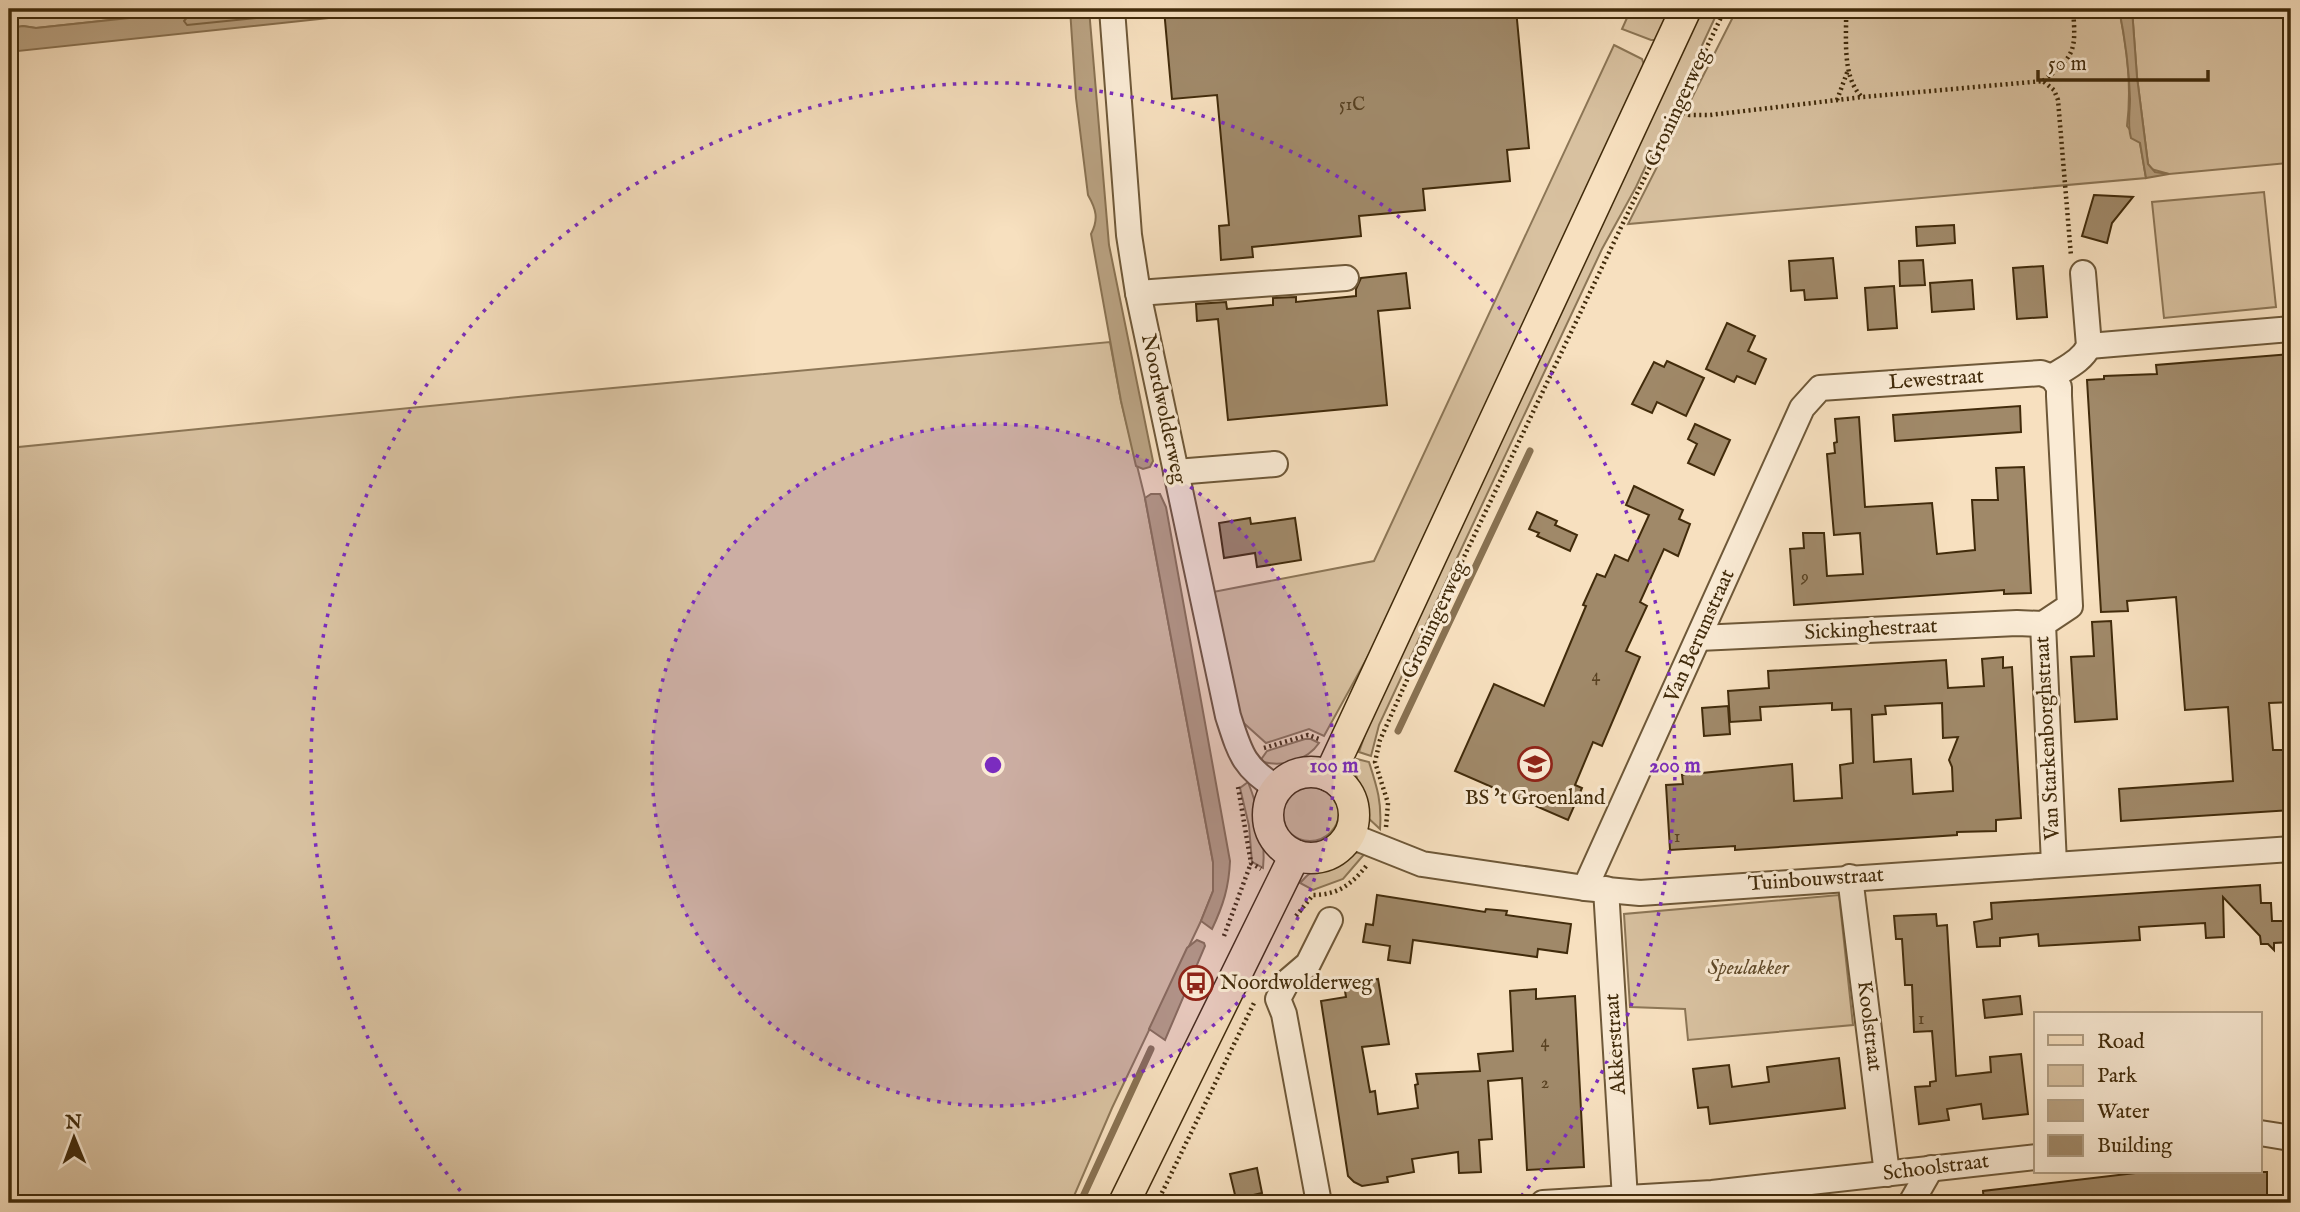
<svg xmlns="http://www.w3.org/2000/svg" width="2300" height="1212" font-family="'IM FELL English',serif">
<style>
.green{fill:#d8c1a0;stroke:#8c7656;stroke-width:2}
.water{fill:#b9a282;stroke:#897252;stroke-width:2}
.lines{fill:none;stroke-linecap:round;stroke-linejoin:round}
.shore{stroke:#7d6646;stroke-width:2}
.stream{stroke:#897252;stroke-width:7}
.building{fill:#a08969;stroke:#412b0b;stroke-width:2;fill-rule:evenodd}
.minor-casing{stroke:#6e5838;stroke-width:28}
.major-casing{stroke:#412b0b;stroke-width:33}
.path{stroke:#412b0b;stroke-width:4.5;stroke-dasharray:2 3.5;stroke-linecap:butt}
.minor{stroke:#faebd5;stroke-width:24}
.major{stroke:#f7e0bf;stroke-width:30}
.ring{fill:none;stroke:#7b2cbf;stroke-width:3.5;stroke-dasharray:3.5 7}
.labels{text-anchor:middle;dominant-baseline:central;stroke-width:6;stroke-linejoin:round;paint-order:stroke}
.number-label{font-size:18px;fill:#594222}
.street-label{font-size:21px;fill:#412b0b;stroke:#faebd5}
.poi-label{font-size:21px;fill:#412b0b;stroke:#faebd5}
.park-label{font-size:21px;font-style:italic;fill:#5f4929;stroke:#faebd5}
.centre{fill:#7b2cbf;stroke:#faebd5;stroke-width:3.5}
.ring-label{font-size:21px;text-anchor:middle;font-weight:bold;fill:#7b2cbf;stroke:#faebd5;stroke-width:6;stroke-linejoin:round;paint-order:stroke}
</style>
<rect width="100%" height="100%" fill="#f7e0bf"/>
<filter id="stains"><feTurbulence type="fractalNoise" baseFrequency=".00286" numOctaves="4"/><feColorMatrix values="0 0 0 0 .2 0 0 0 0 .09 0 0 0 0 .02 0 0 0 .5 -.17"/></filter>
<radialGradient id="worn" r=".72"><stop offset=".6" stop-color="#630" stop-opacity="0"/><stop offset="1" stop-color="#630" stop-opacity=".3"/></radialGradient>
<!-- green -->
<g class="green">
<path d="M 9,9 L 213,9 L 36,28 L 23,26 L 9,29 Z"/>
<path d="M 1631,9 L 1672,9 L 1655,40 L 1651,40 L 1622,29 Z"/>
<path d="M 1697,9 L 1719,9 L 1636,187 L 1602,249 L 1435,605 L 1379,725 L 1371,756 L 1359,752 L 1386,673 Z"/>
<path d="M 1737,9 L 2119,9 C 2127,48 2132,86 2127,126 L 2140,143 L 2146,178 L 1628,224 Z"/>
<path d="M 2132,9 L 2291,9 L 2291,202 L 2288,163 L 2169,174 L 2151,169 L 2148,164 L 2137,77 Z"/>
<path d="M 1614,45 L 1642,59 L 1645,68 L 1378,638 L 1324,736 L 1309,729 L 1266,743 L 1237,717 L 1213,592 L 1374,561 Z"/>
<path d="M 2264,192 L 2276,307 L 2164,318 L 2152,202 Z"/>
<path d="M 1110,342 L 1121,401 L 1145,498 L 1213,862 L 1213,891 L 1201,921 L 1112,1108 L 1071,1203 L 9,1203 L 9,448 L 559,393 Z"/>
<path d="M 1305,739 L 1311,739 L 1319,743 C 1307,761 1281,768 1260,761 L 1267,751 Z"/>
<path d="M 1357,759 L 1369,762 C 1377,787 1382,802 1380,829 L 1366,816 L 1355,770 Z"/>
<path d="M 1248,782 C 1258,807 1266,841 1263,868 L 1252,862 L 1249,826 L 1240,788 Z"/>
<circle cx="1310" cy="812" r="29"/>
<path d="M 1367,851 L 1343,879 L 1313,890 L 1300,883 C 1317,863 1341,854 1367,851 Z"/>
<path d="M 1839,895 L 1853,1025 L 1688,1040 L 1685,1009 L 1630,1007 L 1624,914 Z"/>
</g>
<!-- water -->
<g class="water">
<path d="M 213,9 L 413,9 L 9,52 L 10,28 L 23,26 L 36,28 Z"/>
<path d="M 1070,9 L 1089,9 L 1109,245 L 1153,461 L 1150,467 L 1143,469 L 1136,466 L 1121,401 L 1091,234 C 1099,219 1096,209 1088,195 L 1076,98 Z"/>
<path d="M 2119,9 L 2132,9 L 2137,77 L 2148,164 L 2155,172 L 2169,174 L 2146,178 L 2140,143 L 2131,138 C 2127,124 2130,113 2130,99 C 2129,68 2125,38 2119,9 Z"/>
<path d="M 1151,494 L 1160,494 L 1166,507 L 1230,861 C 1229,887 1223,906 1212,929 L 1201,921 L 1213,891 L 1213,862 L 1145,498 Z"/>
<path d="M 1197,940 L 1204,943 L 1205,946 L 1165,1040 L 1149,1029 L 1187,948 Z"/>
</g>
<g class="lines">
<!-- shore -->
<path class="shore" d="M 190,9 L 189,15 L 184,21 L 187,25 L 345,9"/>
<!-- stream -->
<g class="stream">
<path d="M 1398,731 L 1530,451"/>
<path d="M 1080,1203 L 1151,1049"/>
</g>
</g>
<!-- building -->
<g class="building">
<path d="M 1164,9 L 1516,9 L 1529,148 L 1507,150 L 1510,181 L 1423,189 L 1425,210 L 1359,216 L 1361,236 L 1252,247 L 1253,257 L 1221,260 L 1219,226 L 1229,225 L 1217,95 L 1172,99 Z"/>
<path d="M 2094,195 L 2133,197 L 2112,223 L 2107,243 L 2082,236 Z"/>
<path d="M 1954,225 L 1955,243 L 1917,246 L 1916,227 Z"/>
<path d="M 1833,258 L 1837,298 L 1805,300 L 1804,290 L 1791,291 L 1789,261 Z"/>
<path d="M 1923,260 L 1925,285 L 1900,286 L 1899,261 Z"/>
<path d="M 2043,266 L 2047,317 L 2017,319 L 2013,268 Z"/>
<path d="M 1406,273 L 1410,308 L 1378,311 L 1387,405 L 1228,420 L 1218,319 L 1197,321 L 1196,304 L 1226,302 L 1227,309 L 1273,305 L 1273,298 L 1296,297 L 1296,302 L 1356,296 L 1356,289 L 1361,278 Z"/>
<path d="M 1972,280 L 1974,309 L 1932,312 L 1930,283 Z"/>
<path d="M 1894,286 L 1897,328 L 1868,330 L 1865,288 Z"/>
<path d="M 1727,323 L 1755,336 L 1748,351 L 1766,359 L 1755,384 L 1737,376 L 1734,382 L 1706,369 Z"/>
<path d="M 2291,354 L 2291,702 L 2269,703 L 2273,750 L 2285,750 L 2286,790 L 2291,790 L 2291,810 L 2121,821 L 2119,789 L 2233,781 L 2228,707 L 2185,710 L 2176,597 L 2127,601 L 2128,611 L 2101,612 L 2087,380 L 2104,379 L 2104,376 L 2157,374 L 2156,365 Z"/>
<path d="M 1667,361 L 1704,378 L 1686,416 L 1657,402 L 1652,413 L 1632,404 L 1654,362 L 1664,367 Z"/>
<path d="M 2020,406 L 2021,432 L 1895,441 L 1893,415 Z"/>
<path d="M 1859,417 L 1865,507 L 1932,503 L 1937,554 L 1975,550 L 1972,500 L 1998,500 L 1996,468 L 2024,467 L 2031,593 L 2004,594 L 2004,590 L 1794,605 L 1790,549 L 1804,548 L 1803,533 L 1824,533 L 1827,576 L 1863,574 L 1860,533 L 1834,535 L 1827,454 L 1835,453 L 1834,443 L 1837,442 L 1835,419 Z"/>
<path d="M 1695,424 L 1730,440 L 1714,475 L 1688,463 L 1697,444 L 1688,439 Z"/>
<path d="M 1634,486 L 1683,510 L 1679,519 L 1690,524 L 1678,556 L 1664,549 L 1640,602 L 1647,606 L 1626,651 L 1640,657 L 1602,746 L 1593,742 L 1575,785 L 1582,788 L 1568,820 L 1455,771 L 1494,684 L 1544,706 L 1586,606 L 1583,605 L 1597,574 L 1605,577 L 1615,555 L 1628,561 L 1649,515 L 1626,505 Z"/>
<path d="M 1537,512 L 1557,521 L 1555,525 L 1577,535 L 1570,551 L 1537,536 L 1539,533 L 1529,529 Z"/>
<path d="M 1250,518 L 1251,524 L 1295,518 L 1301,560 L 1257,567 L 1255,553 L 1224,558 L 1219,523 Z"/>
<path d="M 2111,621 L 2117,719 L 2075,722 L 2071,657 L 2094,656 L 2092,622 Z"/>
<path d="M 2003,657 L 2003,668 L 2012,667 L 2021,818 L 1996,820 L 1996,831 L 1957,832 L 1957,835 L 1735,850 L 1735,846 L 1670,850 L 1666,785 L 1683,784 L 1682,775 L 1792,764 L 1794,801 L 1842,798 L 1840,765 L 1853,763 L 1851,709 L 1832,710 L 1832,703 L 1760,707 L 1761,720 L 1730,722 L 1728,691 L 1769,688 L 1768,671 L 1946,660 L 1948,688 L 1984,686 L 1982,659 ZM 1942,703 L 1943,738 L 1958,737 L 1949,760 L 1952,767 L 1953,791 L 1913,794 L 1911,759 L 1874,762 L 1872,715 L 1886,714 L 1885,706 Z"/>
<path d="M 1728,706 L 1730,734 L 1704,736 L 1702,708 Z"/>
<path d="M 2260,885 L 2261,903 L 2271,903 L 2272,921 L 2291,921 L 2291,942 L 2274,943 L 2274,950 L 2268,944 L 2261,944 L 2260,936 L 2223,897 L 2224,937 L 2206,938 L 2205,923 L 2139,927 L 2140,940 L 2039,946 L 2038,934 L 2000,938 L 2000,946 L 1977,947 L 1974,922 L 1992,919 L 1991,903 Z"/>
<path d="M 1377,895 L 1485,912 L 1486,909 L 1507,911 L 1506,915 L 1571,924 L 1567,953 L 1538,949 L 1537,957 L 1413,940 L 1410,963 L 1388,960 L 1390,946 L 1363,942 L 1366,924 L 1373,925 Z"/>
<path d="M 1936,914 L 1937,926 L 1947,925 L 1956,1076 L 1991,1072 L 1990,1057 L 2021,1054 L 2028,1114 L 1983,1119 L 1981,1104 L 1947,1109 L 1949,1120 L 1919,1124 L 1915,1087 L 1930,1086 L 1930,1082 L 1936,1081 L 1932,1031 L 1914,1032 L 1912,985 L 1905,985 L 1902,939 L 1896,939 L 1894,916 Z"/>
<path d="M 1378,979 L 1389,1044 L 1362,1047 L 1370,1092 L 1375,1091 L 1378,1114 L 1418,1108 L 1415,1085 L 1418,1084 L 1416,1074 L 1480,1071 L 1478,1054 L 1513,1051 L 1510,991 L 1536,989 L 1536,999 L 1575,996 L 1584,1167 L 1527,1170 L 1522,1078 L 1488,1081 L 1492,1139 L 1479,1140 L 1481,1172 L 1459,1173 L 1458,1152 L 1412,1159 L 1414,1172 L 1387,1177 L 1388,1182 L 1362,1186 L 1354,1182 L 1348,1176 L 1321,1001 L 1346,997 L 1344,985 Z"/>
<path d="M 2020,996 L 2022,1014 L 1985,1018 L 1983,1000 Z"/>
<path d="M 1839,1058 L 1845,1108 L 1710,1124 L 1708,1107 L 1698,1108 L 1693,1069 L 1729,1065 L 1732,1087 L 1769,1082 L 1767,1067 Z"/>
<path d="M 1257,1168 L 1262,1193 L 1236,1199 L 1230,1174 Z"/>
<path d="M 2144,1172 L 2267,1172 L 2267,1203 L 1984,1203 L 1983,1191 Z"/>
</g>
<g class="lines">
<!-- minor casing -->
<g class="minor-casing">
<g id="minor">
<path d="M 1112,9 L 1129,235 L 1138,293 L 1228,716 C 1240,753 1243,767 1277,788"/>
<path d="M 1138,293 L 1346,278"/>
<path d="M 2089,346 L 2291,329"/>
<path d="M 2052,377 L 2059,387 L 2059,396 L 2070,606 L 2043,624 L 2054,864"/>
<path d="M 2052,377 C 2065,368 2082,361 2089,346 L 2083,273"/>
<path d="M 1176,472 L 1275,464"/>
<path d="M 1699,638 L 2017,623 L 2043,624"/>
<path d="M 1349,835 L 1422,864 L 1585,888 L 1640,893 L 2291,849"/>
<path d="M 1850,877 L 1887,1174"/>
<path d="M 1585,888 L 1802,408 L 1820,388 L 2041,373 L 2052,377"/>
<path d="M 1606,889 L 1625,1199"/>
<path d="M 2260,1133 L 2291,1138"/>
<path d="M 1319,1203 L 1284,1014 L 1278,999 L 1287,982 L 1308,964 L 1330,920"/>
<path d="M 1543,1203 L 1712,1193 L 2036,1157"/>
<path d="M 1911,1203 L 1931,1168"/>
</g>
</g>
<!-- major casing -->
<g class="major-casing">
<g id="major">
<circle cx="1311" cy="815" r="43"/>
<path d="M 1329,776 L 1686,9"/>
<path d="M 1124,1203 L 1295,855"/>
</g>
</g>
<!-- path -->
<g class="path">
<path d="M 1846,9 C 1847,35 1841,77 1862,97"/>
<path d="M 2043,81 C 2076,55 2076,50 2073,9"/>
<path d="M 1837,100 L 1848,70"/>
<path d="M 1678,111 L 1689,115 L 1710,115 L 1863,97 L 2043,81 L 2054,90 L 2058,100 L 2071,256"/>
<path d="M 1264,748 L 1308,735 L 1319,739"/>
<path d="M 1238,787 L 1251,863 L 1261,869"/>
<path d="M 1386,827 L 1388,803 L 1375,762 L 1380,740 L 1434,620 L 1725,9"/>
<path d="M 1296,916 L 1313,895 C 1338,895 1352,884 1367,865"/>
<path d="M 1224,936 L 1251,863"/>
<path d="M 1157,1203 L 1254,1003"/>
</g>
<!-- minor -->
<use href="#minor" class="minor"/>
<!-- major -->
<use href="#major" class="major"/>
</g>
<!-- distance rings -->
<circle cx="993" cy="765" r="341" fill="#7b2cbf" fill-opacity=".12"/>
<g class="ring">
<circle cx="993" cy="765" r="341"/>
<path d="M467 1199A682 682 0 1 1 1519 1199"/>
</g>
<!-- icons -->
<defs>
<g id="school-ring" transform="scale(1.75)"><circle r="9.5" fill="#faebd5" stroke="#8f2418" stroke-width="1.5"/><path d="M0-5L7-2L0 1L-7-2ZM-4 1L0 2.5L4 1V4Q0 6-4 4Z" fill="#8f2418"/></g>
<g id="bus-ring" transform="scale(1.75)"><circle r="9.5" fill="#faebd5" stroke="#8f2418" stroke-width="1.5"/><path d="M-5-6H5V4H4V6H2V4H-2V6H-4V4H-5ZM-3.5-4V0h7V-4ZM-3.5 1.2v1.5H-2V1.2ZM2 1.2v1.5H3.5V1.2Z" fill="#8f2418"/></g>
</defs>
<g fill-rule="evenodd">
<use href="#school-ring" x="1535" y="764"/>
<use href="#bus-ring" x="1196" y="983"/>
</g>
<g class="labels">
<!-- number labels -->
<g class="number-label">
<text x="1352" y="105">51C</text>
<text x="1805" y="577">9</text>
<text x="1596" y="676">4</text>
<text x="1677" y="837">1</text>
<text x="1921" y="1019">1</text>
<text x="1545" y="1042">4</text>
<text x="1545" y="1083">2</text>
</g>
<!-- street labels -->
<g class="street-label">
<text transform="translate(1678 108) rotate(-65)">Groningerweg</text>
<text transform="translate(1936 380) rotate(-4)">Lewestraat</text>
<text transform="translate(1163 409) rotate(78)">Noordwolderweg</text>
<text transform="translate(1435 620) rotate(-65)">Groningerweg</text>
<text transform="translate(1871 630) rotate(-3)">Sickinghestraat</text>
<text transform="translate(1700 636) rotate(-66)">Van Berumstraat</text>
<text transform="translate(2048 738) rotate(-93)">Van Starkenborghstraat</text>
<text transform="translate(1816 880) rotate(-4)">Tuinbouwstraat</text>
<text transform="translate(1869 1026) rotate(83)">Koolstraat</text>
<text transform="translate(1616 1044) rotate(-94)">Akkerstraat</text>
<text transform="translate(1936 1168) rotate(-7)">Schoolstraat</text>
</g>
<!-- poi labels -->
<g class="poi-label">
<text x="1535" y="798">BS 't Groenland</text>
<text x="1220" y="983" text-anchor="start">Noordwolderweg</text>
</g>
<!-- park labels -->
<g class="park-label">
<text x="1748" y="968">Speulakker</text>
</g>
</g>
<circle cx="993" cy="765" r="10" class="centre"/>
<g class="ring-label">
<text x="1334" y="772">100 m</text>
<text x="1675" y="772">200 m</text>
</g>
<!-- margin -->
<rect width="2300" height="1212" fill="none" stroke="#f7e0bf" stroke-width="35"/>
<rect x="10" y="10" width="2279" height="1191" fill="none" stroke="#412b0b" stroke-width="3.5"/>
<rect x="18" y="18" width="2265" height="1177" fill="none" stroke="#412b0b" stroke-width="2"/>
<!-- legend -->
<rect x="2034" y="1012" width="228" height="161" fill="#faebd5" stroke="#b09e84" stroke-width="2"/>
<rect x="2048" y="1035" width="35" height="10" fill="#f7e0bf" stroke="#b09e84" stroke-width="2"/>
<text x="2097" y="1048" font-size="21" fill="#412b0b">Road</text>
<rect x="2048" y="1065" width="35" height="21" fill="#d8c1a0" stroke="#b09e84" stroke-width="2"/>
<text x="2097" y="1082" font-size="21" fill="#412b0b">Park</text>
<rect x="2048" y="1100" width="35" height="21" fill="#b9a282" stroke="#b09e84" stroke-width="2"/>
<text x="2097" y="1118" font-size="21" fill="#412b0b">Water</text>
<rect x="2048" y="1135" width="35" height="21" fill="#a08969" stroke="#b09e84" stroke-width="2"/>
<text x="2097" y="1152" font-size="21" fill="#412b0b">Building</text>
<!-- north arrow -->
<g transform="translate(74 1138) rotate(359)" stroke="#faebd5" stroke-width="5" paint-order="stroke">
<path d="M0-5L12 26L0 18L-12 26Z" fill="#412b0b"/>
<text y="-10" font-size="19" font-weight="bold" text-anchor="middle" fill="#412b0b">N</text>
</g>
<!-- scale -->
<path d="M2038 70v10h170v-10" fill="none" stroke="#412b0b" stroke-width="3.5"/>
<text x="2048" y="70" font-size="21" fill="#412b0b" stroke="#faebd5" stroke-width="5" paint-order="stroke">50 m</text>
<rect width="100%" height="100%" filter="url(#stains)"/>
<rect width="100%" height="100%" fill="url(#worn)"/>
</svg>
